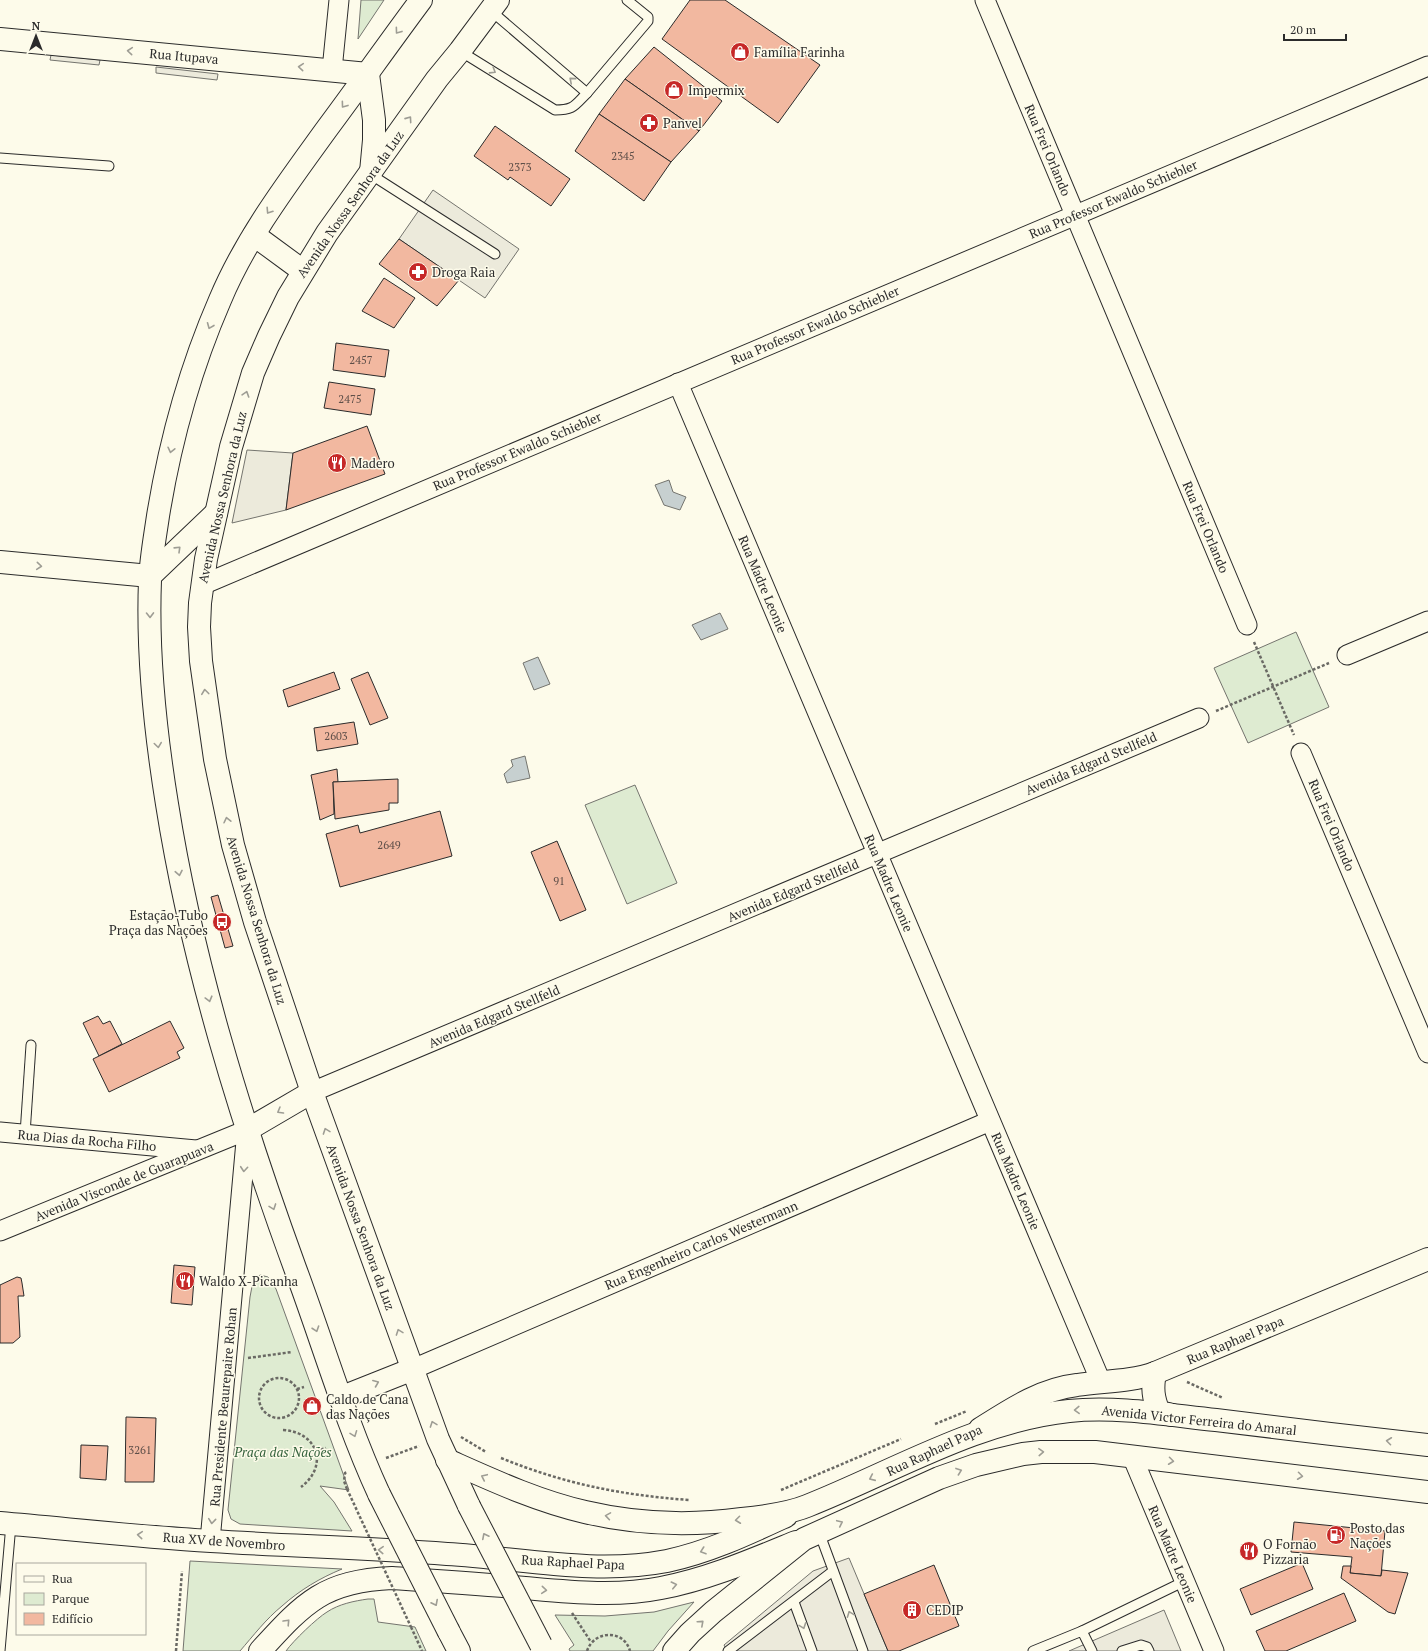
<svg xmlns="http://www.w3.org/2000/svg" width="1428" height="1651" font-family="'PT Serif',serif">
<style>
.green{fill:#deebd1;stroke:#74746e}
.parking{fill:#eceadb;stroke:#74746e}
.water{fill:#c7d0d0;stroke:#74746e}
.building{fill:#f2b8a0;stroke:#2b2b2b}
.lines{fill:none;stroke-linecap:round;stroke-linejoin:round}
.service-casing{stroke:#2b2b2b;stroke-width:11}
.minor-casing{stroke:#2b2b2b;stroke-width:21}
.tertiary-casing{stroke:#2b2b2b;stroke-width:24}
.secondary-casing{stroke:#2b2b2b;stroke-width:24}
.primary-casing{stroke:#2b2b2b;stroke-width:24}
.trunk-casing{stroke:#2b2b2b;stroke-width:24}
.path{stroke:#6a6964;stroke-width:2.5;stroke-dasharray:3 2;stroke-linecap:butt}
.service{stroke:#fdfbea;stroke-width:9}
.minor{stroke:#fdfbea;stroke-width:19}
.tertiary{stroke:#fdfbea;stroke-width:22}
.secondary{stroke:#fdfbea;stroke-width:22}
.primary{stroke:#fdfbea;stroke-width:22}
.trunk{stroke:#fdfbea;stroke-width:22}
.secondary-bridge-casing{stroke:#2b2b2b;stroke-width:24;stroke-linecap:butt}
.path-bridge{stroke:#6a6964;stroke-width:2.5;stroke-dasharray:3 2;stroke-linecap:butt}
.secondary-bridge{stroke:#fdfbea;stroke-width:22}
.oneway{stroke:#9e9d94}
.labels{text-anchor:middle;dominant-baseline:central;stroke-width:3;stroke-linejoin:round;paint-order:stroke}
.number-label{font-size:11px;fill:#5d4e48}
.poi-label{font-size:13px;fill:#2b2b2b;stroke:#fdfbea;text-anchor:start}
.street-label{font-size:13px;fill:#2b2b2b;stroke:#fdfbea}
.park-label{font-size:13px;font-style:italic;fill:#34623c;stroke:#fdfbea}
</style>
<rect width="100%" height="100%" fill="#fdfbea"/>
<!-- green -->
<g class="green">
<path d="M 361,0 L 384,0 L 358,39 Z"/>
<path d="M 1296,632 L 1329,707 L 1248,743 L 1214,668 Z"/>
<path d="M 635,785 L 677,883 L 627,904 L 585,805 Z"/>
<path d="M 260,1275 L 268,1277 L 276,1289 L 349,1490 L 320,1486 L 334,1502 L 352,1531 L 240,1524 L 231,1519 L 228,1510 L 250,1297 L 253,1281 Z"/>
<path d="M 190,1561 L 342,1569 C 320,1578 300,1590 282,1606 C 266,1619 253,1636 240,1651 L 183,1651 Z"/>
<path d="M 368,1599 L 374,1599 L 378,1622 L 415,1627 L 426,1651 L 286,1651 C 293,1641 317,1618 327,1612 C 339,1604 354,1601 368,1599 Z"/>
<path d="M 694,1602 L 668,1631 L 653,1651 L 570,1651 L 569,1649 L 574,1645 L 555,1615 L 605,1616 L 654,1612 Z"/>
</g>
<!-- parking -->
<g class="parking">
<path d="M 51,55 L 100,60 L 99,65 L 50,60 Z"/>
<path d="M 156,67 L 218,74 L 217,80 L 156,73 Z"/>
<path d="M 433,190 L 519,249 L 485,298 L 399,239 Z"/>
<path d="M 247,450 L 293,453 L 286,510 L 232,523 Z"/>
<path d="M 849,1558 L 888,1651 L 727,1651 L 724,1645 L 813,1571 Z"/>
<path d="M 1164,1610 L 1181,1651 L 1069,1651 Z"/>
</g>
<!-- water -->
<g class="water">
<path d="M 669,480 L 673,492 L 686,497 L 680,510 L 664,505 L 655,485 Z"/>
<path d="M 720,613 L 728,629 L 701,640 L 692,625 Z"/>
<path d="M 538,657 L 550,684 L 534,690 L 523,663 Z"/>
<path d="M 525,756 L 530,778 L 507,783 L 504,774 L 513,766 L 511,760 Z"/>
</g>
<!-- building -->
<g class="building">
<path d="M 690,0 L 725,0 L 820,65 L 778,123 L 662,39 Z"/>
<path d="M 654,47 L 722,101 L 699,131 L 625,79 Z"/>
<path d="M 625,79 L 699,131 L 671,162 L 599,114 Z"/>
<path d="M 599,114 L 671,162 L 644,201 L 575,151 Z"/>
<path d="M 495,126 L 570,179 L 551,206 L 510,177 L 508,180 L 474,156 Z"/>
<path d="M 399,239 L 459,280 L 437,306 L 379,264 Z"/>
<path d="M 384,278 L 415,298 L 394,328 L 362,311 Z"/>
<path d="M 336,343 L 389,350 L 385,377 L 333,370 Z"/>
<path d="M 329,382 L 375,389 L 371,415 L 324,408 Z"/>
<path d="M 367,426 L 385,474 L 286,510 L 293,453 Z"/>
<path d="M 334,672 L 340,689 L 288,707 L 283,690 Z"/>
<path d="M 368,672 L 388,718 L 370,725 L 351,679 Z"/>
<path d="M 354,722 L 358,744 L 317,751 L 314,728 Z"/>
<path d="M 337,769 L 338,782 L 333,782 L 334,814 L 320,820 L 311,775 Z"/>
<path d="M 398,779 L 398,803 L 389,803 L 389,810 L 335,819 L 333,782 Z"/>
<path d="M 440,811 L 452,856 L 340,887 L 326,834 L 358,825 L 360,833 Z"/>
<path d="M 557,841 L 586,910 L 560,921 L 531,852 Z"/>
<path d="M 218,895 L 233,946 L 225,948 L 211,897 Z"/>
<path d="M 98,1016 L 103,1024 L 110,1021 L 122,1044 L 99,1056 L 83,1023 Z"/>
<path d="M 170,1021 L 184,1048 L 177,1052 L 180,1058 L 109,1092 L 93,1059 Z"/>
<path d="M 174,1265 L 195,1267 L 192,1305 L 171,1303 Z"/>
<path d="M 17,1277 L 21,1278 L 22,1283 L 24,1296 L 18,1296 L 20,1337 L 13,1343 L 0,1343 L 0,1285 Z"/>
<path d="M 126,1417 L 156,1418 L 154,1482 L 125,1482 Z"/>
<path d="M 81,1445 L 108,1446 L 106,1480 L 80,1478 Z"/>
<path d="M 1294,1522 L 1385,1531 L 1381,1576 L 1350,1573 L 1352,1557 L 1291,1552 Z"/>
<path d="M 1302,1563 L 1313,1589 L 1251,1615 L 1240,1589 Z"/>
<path d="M 934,1565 L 959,1626 L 899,1651 L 888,1651 L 864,1594 Z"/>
<path d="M 1343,1566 L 1351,1566 L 1350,1573 L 1381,1576 L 1382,1570 L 1408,1573 L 1395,1614 L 1388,1612 L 1341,1578 Z"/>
<path d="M 1344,1593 L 1356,1621 L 1286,1651 L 1265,1651 L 1256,1631 Z"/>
</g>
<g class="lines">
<!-- service casing -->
<g class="service-casing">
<g id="service">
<path d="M 460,51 L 555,110 C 574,110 574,106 587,93 L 490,10"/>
<path d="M 587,93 L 648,21 L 648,17 L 627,0"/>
<path d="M 0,158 L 109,166"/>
<path d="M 370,174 L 495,254"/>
<path d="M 25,1134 L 31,1045"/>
<path d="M 819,1532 L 863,1651"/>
<path d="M 794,1602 L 812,1651"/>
<path d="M 1082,1631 L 1185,1581"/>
<path d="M 0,1651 L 11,1524"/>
<path d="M 728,1651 L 833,1571"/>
<path d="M 1033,1651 L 1082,1631 L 1092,1651"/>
<path d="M 1122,1651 L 1141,1645 L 1147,1647 L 1149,1651"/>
</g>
</g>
<!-- minor casing -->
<g class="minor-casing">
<g id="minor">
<path d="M 985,0 L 1247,625"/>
<path d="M 332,70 L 339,0"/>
<path d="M 678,383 L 1101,1382"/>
<path d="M 202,585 L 1428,66"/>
<path d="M 1347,655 L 1428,621"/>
<path d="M 1301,753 L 1428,1053"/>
<path d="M 312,1092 L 1199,718"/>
<path d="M 0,1132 L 196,1150"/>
<path d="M 0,1231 L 247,1130 L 210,1541"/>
<path d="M 413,1369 L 990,1121"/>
<path d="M 1132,1456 L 1214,1651"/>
</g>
</g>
<!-- tertiary casing -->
<g class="tertiary-casing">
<g id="tertiary">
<path d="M 1155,1373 C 1152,1388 1153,1398 1159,1412 L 1172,1415"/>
<path d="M 980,1429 C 1010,1410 1041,1389 1077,1385 C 1103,1381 1130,1382 1155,1373 L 1428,1259"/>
</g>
</g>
<!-- secondary casing -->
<g class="secondary-casing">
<g id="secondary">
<path d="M 0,39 L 368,74"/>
<path d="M 368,74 L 374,120 L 374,140 L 371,172"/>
<path d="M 254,235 L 303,271"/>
<path d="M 0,562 L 150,576"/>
<path d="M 150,576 L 216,513"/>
<path d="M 247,1130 L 312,1092"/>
<path d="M 340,1398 L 413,1369"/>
<path d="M 379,1494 C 345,1420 323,1343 295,1268 C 240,1117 192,962 167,804 C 155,730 147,655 150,580 C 151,558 155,537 158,516 C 170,442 190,369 220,300 C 246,238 287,184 326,130 C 358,87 389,43 421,0"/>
<path d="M 469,1506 L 438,1439 L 312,1092 L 255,922 L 233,845 L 215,759 L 201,661 L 199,627 L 200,603 L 206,559 L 231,447 L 253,373 L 269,336 L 288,297 L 327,233 L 437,79 L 460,51 L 498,0"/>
<path d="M 449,1632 L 459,1651"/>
</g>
</g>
<!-- primary casing -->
<g class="primary-casing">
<g id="primary">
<path d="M 0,1523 C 70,1529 141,1537 211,1541 C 290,1546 369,1548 447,1554 C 520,1558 594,1575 667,1561 C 709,1552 747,1534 786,1516"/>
<path d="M 260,1651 C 304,1603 323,1581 392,1578 C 436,1581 481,1584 525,1588 C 570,1592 616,1597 661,1588 C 708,1579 752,1560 796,1542"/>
</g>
</g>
<!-- trunk casing -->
<g class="trunk-casing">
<g id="trunk">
<path d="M 447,1460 C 492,1480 537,1501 585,1512 C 636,1524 691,1526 742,1519 C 761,1517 790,1513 807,1506 C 893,1472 976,1421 1069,1411 C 1117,1406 1168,1415 1216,1420 C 1287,1429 1357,1437 1428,1445"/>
<path d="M 674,1651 L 690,1633 L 713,1612 L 804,1539 L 939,1478 L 976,1465 L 1023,1454 L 1041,1452 L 1095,1452 L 1428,1492"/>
</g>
</g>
<!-- path -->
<g class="path">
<path d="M 1254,642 L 1294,735"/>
<path d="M 1216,711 L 1329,663"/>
<path d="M 248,1358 L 292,1352"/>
<circle cx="279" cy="1398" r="20"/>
<path d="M 1187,1382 L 1223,1398"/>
<path d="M 297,1389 L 304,1387"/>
<path d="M 935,1424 L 967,1411"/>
<path d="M 283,1430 C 318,1432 329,1466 301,1487"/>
<path d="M 461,1437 L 486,1452"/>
<path d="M 316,1451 L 326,1448"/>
<path d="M 386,1458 L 419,1446"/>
<path d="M 501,1458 C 565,1484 621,1495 689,1500"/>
<path d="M 347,1489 L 344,1481 L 345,1473 L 348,1472"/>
<path d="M 781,1490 L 901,1439"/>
<path d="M 572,1613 L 591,1642"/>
<path d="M 411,1627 L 422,1651"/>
<path d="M 176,1651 L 182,1571"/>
<path d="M 587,1651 C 594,1630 624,1629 630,1651"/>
</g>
<!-- service -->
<use href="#service" class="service"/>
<!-- minor -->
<use href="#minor" class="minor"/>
<!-- tertiary -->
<use href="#tertiary" class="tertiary"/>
<!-- secondary -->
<use href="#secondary" class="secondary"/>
<!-- primary -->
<use href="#primary" class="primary"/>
<!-- trunk -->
<use href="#trunk" class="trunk"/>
<!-- secondary-bridge casing -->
<g class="secondary-bridge-casing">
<g id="secondary-bridge">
<path d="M 379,1494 L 449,1632"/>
<path d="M 469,1506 L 541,1645"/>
</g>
</g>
<!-- path-bridge -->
<path class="path-bridge" d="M 347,1489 L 411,1627"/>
<!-- secondary-bridge -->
<use href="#secondary-bridge" class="secondary-bridge"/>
</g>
<!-- one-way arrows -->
<defs><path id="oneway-chevron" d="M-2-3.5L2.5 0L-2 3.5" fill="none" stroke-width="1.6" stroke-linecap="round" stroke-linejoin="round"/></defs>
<g class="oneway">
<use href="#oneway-chevron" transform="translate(398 31) rotate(126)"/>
<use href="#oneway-chevron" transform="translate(130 51) rotate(-175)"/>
<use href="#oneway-chevron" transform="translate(301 67) rotate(-175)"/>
<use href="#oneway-chevron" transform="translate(493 71) rotate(32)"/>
<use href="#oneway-chevron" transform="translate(572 80) rotate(-139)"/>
<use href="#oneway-chevron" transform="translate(344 105) rotate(126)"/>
<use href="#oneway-chevron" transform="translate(409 119) rotate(-55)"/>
<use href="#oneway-chevron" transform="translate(269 211) rotate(123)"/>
<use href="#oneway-chevron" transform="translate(210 326) rotate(112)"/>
<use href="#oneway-chevron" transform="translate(246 394) rotate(-72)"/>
<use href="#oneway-chevron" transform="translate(171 450) rotate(103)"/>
<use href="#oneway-chevron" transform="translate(178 549) rotate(-44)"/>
<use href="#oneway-chevron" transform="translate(39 566) rotate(5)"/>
<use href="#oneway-chevron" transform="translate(150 615) rotate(89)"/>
<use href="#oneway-chevron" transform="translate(205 692) rotate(-97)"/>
<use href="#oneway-chevron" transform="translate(158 745) rotate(82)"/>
<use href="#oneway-chevron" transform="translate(227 820) rotate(-103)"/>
<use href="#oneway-chevron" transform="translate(179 873) rotate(79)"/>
<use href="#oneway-chevron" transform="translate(209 999) rotate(75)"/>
<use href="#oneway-chevron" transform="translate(280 1111) rotate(150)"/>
<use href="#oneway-chevron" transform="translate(326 1131) rotate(-110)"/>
<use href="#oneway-chevron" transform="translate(244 1169) rotate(95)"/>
<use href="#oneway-chevron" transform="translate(273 1207) rotate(70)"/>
<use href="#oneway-chevron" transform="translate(316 1329) rotate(71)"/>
<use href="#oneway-chevron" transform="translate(399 1332) rotate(-110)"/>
<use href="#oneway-chevron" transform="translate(376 1383) rotate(-22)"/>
<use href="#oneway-chevron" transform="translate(1077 1410) rotate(178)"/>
<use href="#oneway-chevron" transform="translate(433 1424) rotate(-110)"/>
<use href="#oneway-chevron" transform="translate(354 1434) rotate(69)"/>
<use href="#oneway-chevron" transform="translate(1389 1441) rotate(-173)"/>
<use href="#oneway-chevron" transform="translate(1041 1452) rotate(-3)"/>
<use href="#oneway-chevron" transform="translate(1171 1461) rotate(7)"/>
<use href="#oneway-chevron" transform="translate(959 1471) rotate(-20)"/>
<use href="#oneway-chevron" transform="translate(1300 1476) rotate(7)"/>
<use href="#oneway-chevron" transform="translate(484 1477) rotate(-155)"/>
<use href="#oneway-chevron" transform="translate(872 1478) rotate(156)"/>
<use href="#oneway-chevron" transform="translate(608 1516) rotate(-171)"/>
<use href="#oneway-chevron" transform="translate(738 1520) rotate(173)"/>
<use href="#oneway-chevron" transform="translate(212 1521) rotate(96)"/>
<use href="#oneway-chevron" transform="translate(840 1523) rotate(-25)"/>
<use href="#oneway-chevron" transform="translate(140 1535) rotate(-175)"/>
<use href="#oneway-chevron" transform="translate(485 1536) rotate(-117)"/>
<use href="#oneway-chevron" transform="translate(381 1550) rotate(-177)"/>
<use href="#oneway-chevron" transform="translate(703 1551) rotate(161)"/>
<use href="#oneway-chevron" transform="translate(674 1585) rotate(-13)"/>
<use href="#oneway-chevron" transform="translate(544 1590) rotate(5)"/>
<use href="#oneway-chevron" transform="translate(435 1603) rotate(63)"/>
<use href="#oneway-chevron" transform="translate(850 1614) rotate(-111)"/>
<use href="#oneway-chevron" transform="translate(287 1622) rotate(-47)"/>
<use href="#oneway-chevron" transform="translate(701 1623) rotate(-42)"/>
<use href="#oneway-chevron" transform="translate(803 1626) rotate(70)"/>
</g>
<!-- icons -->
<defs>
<g id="shop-disc" transform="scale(1)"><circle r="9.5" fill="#c62828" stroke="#fdfbea"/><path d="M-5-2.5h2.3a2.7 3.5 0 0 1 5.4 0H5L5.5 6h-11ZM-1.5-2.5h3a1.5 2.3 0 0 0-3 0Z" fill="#fff"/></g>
<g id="pharmacy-disc" transform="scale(1)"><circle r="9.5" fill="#c62828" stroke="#fdfbea"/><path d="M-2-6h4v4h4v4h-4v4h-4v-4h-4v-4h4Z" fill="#fff"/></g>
<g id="restaurant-disc" transform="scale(1)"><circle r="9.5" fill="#c62828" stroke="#fdfbea"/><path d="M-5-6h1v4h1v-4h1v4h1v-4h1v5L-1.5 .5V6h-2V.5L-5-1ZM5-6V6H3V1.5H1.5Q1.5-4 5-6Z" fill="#fff"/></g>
<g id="bus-disc" transform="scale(1)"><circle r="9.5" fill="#c62828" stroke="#fdfbea"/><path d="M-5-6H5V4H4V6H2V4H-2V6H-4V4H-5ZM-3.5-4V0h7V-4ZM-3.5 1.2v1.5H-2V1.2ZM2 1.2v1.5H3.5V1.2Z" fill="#fff"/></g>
<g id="fuel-disc" transform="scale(1)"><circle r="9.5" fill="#c62828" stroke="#fdfbea"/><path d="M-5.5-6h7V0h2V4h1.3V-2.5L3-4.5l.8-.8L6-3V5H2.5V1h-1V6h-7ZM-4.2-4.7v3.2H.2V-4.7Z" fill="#fff"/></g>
<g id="building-disc" transform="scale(1)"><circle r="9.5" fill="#c62828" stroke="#fdfbea"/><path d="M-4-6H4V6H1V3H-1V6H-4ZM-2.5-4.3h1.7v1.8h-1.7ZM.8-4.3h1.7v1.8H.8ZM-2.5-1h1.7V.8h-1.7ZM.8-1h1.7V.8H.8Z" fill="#fff"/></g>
</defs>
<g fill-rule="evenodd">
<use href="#shop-disc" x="740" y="52"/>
<use href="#shop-disc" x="674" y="90"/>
<use href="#pharmacy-disc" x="649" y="123"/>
<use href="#pharmacy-disc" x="418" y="272"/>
<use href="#restaurant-disc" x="337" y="463"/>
<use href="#bus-disc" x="222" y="922"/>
<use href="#restaurant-disc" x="185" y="1281"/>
<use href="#shop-disc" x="312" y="1406"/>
<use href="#fuel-disc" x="1336" y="1535"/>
<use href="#restaurant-disc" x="1249" y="1551"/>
<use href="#building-disc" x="912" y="1610"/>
</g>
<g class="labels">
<!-- number labels -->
<g class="number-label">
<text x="623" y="156">2345</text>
<text x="520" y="167">2373</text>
<text x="361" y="360">2457</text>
<text x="350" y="399">2475</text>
<text x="336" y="736">2603</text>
<text x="389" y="845">2649</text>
<text x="559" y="881">91</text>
<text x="140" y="1450">3261</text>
</g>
<!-- poi labels -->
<g class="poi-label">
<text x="754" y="52">Família Farinha</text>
<text x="688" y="90">Impermix</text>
<text x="663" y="123">Panvel</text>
<text x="432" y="272">Droga Raia</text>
<text x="351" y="463">Madero</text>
<text x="208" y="915" text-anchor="end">Estação-Tubo<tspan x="208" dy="15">Praça das Nações</tspan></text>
<text x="199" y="1281">Waldo X-Picanha</text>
<text x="326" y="1399">Caldo de Cana<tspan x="326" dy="15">das Nações</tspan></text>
<text x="1350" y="1528">Posto das<tspan x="1350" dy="15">Nações</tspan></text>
<text x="1263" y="1544">O Fornão<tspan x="1263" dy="15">Pizzaria</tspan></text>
<text x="926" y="1610">CEDIP</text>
</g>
<!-- street labels -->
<g class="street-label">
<text transform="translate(184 56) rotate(5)">Rua Itupava</text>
<text transform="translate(1048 150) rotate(67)">Rua Frei Orlando</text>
<text transform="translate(1113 199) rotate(-23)">Rua Professor Ewaldo Schiebler</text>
<text transform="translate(350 204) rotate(-55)">Avenida Nossa Senhora da Luz</text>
<text transform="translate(815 325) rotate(-23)">Rua Professor Ewaldo Schiebler</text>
<text transform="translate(517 451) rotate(-23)">Rua Professor Ewaldo Schiebler</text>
<text transform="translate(222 497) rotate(-77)">Avenida Nossa Senhora da Luz</text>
<text transform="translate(1206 527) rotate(67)">Rua Frei Orlando</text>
<text transform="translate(763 584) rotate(67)">Rua Madre Leonie</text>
<text transform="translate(1091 763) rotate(-23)">Avenida Edgard Stellfeld</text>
<text transform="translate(1332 825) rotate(67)">Rua Frei Orlando</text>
<text transform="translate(889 883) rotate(67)">Rua Madre Leonie</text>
<text transform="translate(793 890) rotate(-23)">Avenida Edgard Stellfeld</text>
<text transform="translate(257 920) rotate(73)">Avenida Nossa Senhora da Luz</text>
<text transform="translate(494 1016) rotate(-23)">Avenida Edgard Stellfeld</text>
<text transform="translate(87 1140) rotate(5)">Rua Dias da Rocha Filho</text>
<text transform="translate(124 1181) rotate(-22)">Avenida Visconde de Guarapuava</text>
<text transform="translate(1016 1181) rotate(67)">Rua Madre Leonie</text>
<text transform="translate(361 1227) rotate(70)">Avenida Nossa Senhora da Luz</text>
<text transform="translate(701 1245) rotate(-23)">Rua Engenheiro Carlos Westermann</text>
<text transform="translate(1235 1340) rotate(-23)">Rua Raphael Papa</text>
<text transform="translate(223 1407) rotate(-85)">Rua Presidente Beaurepaire Rohan</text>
<text transform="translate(1199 1420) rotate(6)">Avenida Victor Ferreira do Amaral</text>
<text transform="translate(934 1450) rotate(-25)">Rua Raphael Papa</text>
<text transform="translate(224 1541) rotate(4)">Rua XV de Novembro</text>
<text transform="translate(1173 1554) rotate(67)">Rua Madre Leonie</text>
<text transform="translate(573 1562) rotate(3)">Rua Raphael Papa</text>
</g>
<!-- park labels -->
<g class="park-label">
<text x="283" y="1452">Praça das Nações</text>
</g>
</g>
<!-- legend -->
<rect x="16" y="1563" width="130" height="72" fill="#fdfbea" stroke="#a9a89e"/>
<rect x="24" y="1576" width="20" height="6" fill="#fdfbea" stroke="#a9a89e"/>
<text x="52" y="1583" font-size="12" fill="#2b2b2b">Rua</text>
<rect x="24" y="1593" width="20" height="12" fill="#deebd1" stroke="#a9a89e"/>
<text x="52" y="1603" font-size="12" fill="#2b2b2b">Parque</text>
<rect x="24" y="1613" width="20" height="12" fill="#f2b8a0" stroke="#a9a89e"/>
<text x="52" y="1623" font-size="12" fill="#2b2b2b">Edifício</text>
<!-- north arrow -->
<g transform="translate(36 36)" stroke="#fdfbea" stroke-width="3" paint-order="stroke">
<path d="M0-3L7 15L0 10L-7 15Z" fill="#2b2b2b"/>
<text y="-6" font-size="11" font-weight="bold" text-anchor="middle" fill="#2b2b2b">N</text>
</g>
<!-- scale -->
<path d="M1284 34v6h62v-6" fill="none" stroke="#2b2b2b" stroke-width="2"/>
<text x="1290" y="34" font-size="12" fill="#2b2b2b" stroke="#fdfbea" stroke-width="3" paint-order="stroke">20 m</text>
</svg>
